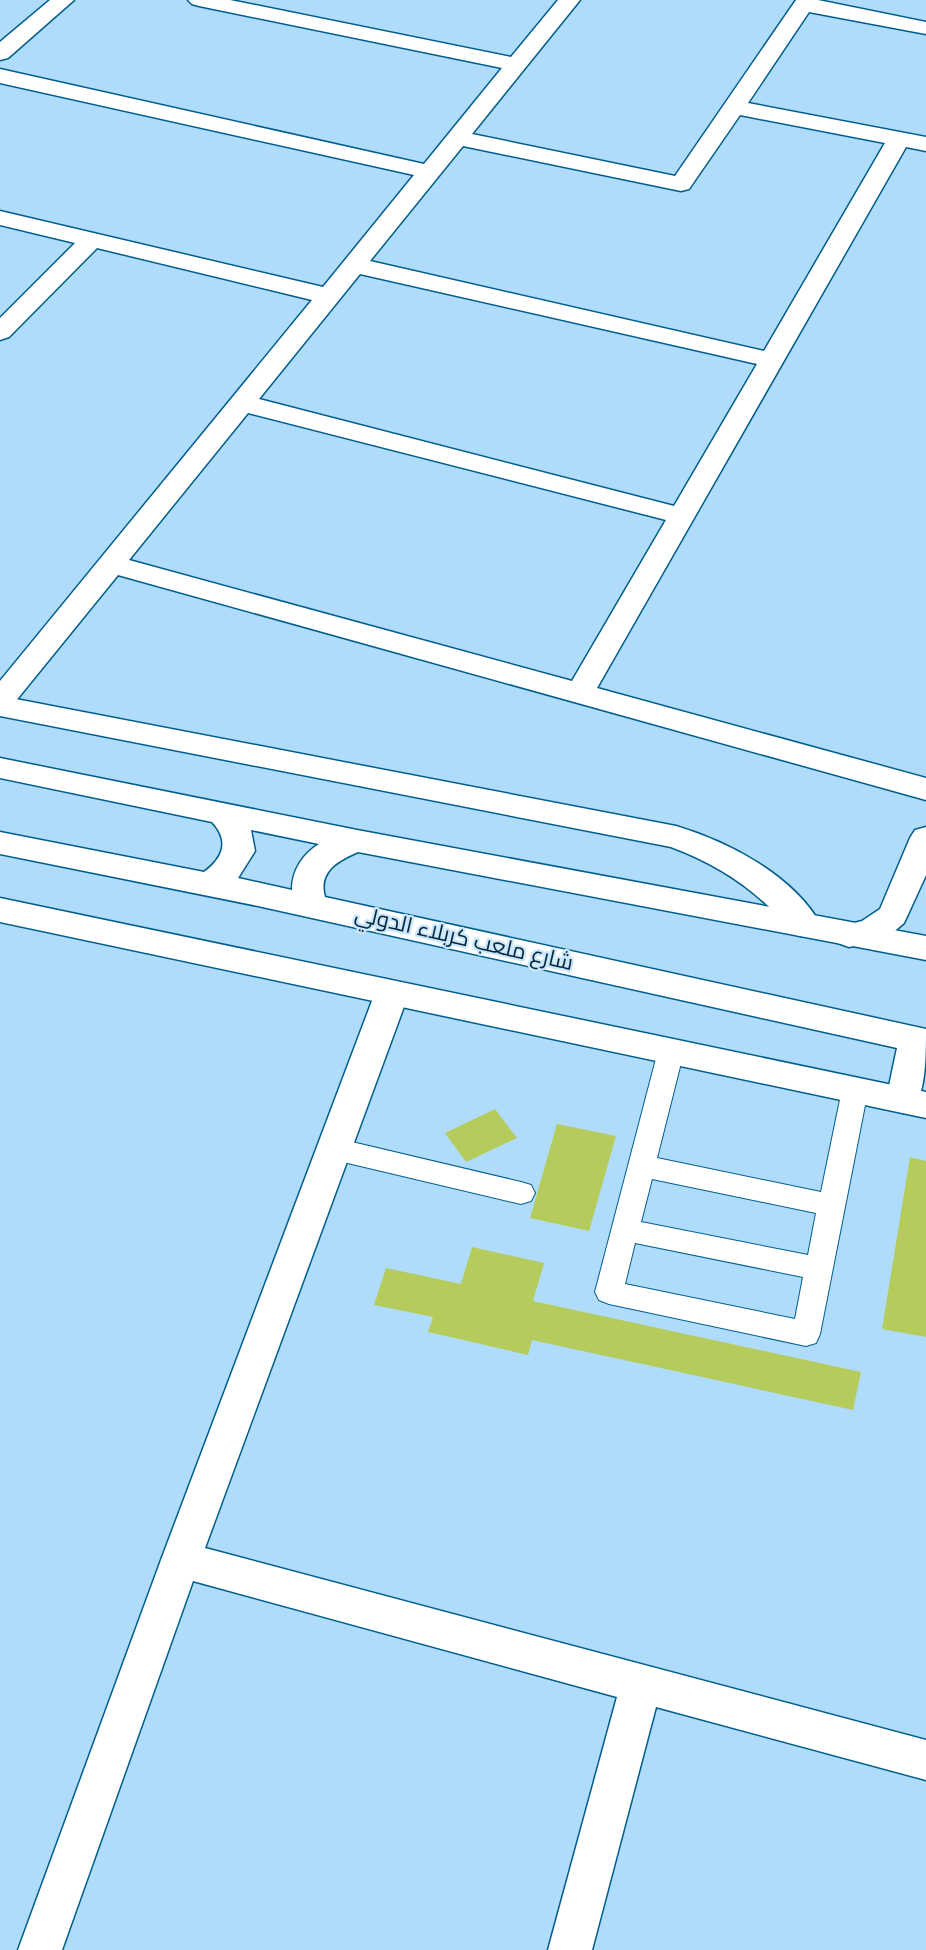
<svg xmlns="http://www.w3.org/2000/svg" width="926" height="1950" font-family="Spectral,Cairo,serif">
<style>
.building{fill:#b5cc5d}
.lines{fill:none;stroke-linecap:round;stroke-linejoin:round}
.lane-casing{stroke:#005e8c;stroke-width:2}
.street-casing{stroke:#005e8c;stroke-width:3}
.secondary-casing{stroke:#005e8c;stroke-width:3}
.primary-casing{stroke:#005e8c;stroke-width:3}
.lane{fill:#fff;fill-rule:evenodd}
.street{fill:#fff;fill-rule:evenodd}
.secondary{fill:#fff;fill-rule:evenodd}
.primary{fill:#fff;fill-rule:evenodd}
.labels{text-anchor:middle;dominant-baseline:central;stroke-width:4.5;stroke-linejoin:round;paint-order:stroke}
.street-label{font-size:22px;fill:#06273b;stroke:#cae7fc}
</style>
<rect width="100%" height="100%" fill="#b0dcfb"/>
<!-- building -->
<g class="building">
<path d="M 495,1109 L 517,1138 L 466,1162 L 445,1133 Z"/>
<path d="M 557,1124 L 616,1136 L 589,1231 L 530,1218 Z"/>
<path d="M 910,1157 L 926,1161 L 926,1337 L 882,1329 Z"/>
<path d="M 472,1247 L 544,1263 L 533,1301 L 861,1372 L 853,1410 L 532,1340 L 528,1355 L 428,1332 L 433,1317 L 374,1305 L 386,1268 L 461,1284 Z"/>
</g>
<g class="lines">
<!-- lane casing -->
<g class="lane-casing">
<g id="lane">
<path d="M 671,1041 L 680,1044 L 684,1051 L 657,1158 L 821,1192 L 842,1090 L 846,1083 L 855,1080 L 864,1083 L 868,1090 L 820,1334 L 816,1343 L 806,1346 L 609,1304 L 599,1300 L 595,1292 L 658,1051 L 662,1044 ZM 652,1179 L 816,1213 L 808,1255 L 641,1222 ZM 635,1243 L 803,1277 L 795,1319 L 625,1284 Z"/>
<path d="M 335,1138 L 521,1182 L 531,1185 L 535,1193 L 531,1201 L 521,1204 L 335,1160 L 325,1157 L 321,1149 L 325,1141 Z"/>
</g>
</g>
<!-- street casing -->
<g class="street-casing">
<g id="street">
<path d="M 50,0 L 74,0 L 8,58 L 0,60 L 0,42 Z"/>
<path d="M 188,0 L 230,0 L 511,57 L 558,0 L 580,0 L 472,134 L 675,176 L 796,0 L 818,0 L 926,22 L 926,34 L 809,12 L 748,103 L 926,137 L 926,151 L 906,147 L 597,688 L 926,778 L 926,800 L 118,575 L 10,708 L 0,711 L 0,681 L 312,300 L 97,248 L 9,337 L 0,340 L 0,318 L 75,243 L 0,225 L 0,211 L 323,287 L 414,175 L 0,83 L 0,69 L 424,164 L 502,68 L 199,6 L 192,4 ZM 740,115 L 885,143 L 764,351 L 370,261 L 463,146 L 681,191 L 689,189 ZM 360,274 L 757,364 L 674,506 L 259,399 ZM 248,413 L 666,520 L 572,681 L 129,560 Z"/>
<path d="M 392,981 L 404,984 L 409,993 L 205,1548 L 926,1740 L 926,1780 L 656,1707 L 592,1950 L 548,1950 L 617,1697 L 193,1581 L 62,1950 L 18,1950 L 161,1560 L 375,993 L 380,984 Z"/>
</g>
</g>
<!-- secondary casing -->
<g class="secondary-casing">
<g id="secondary">
<path d="M 0,696 L 676,826 C 729,842 793,875 821,925 L 816,933 C 809,936 802,938 794,934 C 784,928 775,912 766,904 C 738,878 706,860 671,847 L 0,716 Z"/>
<path d="M 926,827 L 926,875 L 904,923 L 890,935 L 868,943 L 849,947 L 838,943 L 833,935 L 838,927 L 862,921 L 880,909 L 910,838 L 915,830 Z"/>
<path d="M 0,898 L 926,1092 L 926,1118 L 0,922 Z"/>
</g>
</g>
<!-- primary casing -->
<g class="primary-casing">
<path id="primary" d="M 0,758 L 357,830 L 926,936 L 926,960 L 358,852 C 337,861 318,872 325,897 L 926,1029 C 926,1056 926,1085 915,1109 L 903,1113 L 891,1109 L 886,1100 L 897,1048 L 258,906 L 0,854 L 0,832 L 204,872 C 223,858 230,841 212,822 L 0,778 ZM 251,830 L 319,844 C 303,854 292,870 292,890 L 238,878 L 255,851 Z"/>
</g>
<!-- lane -->
<use href="#lane" class="lane"/>
<!-- street -->
<use href="#street" class="street"/>
<!-- secondary -->
<use href="#secondary" class="secondary"/>
<!-- primary -->
<use href="#primary" class="primary"/>
</g>
<g class="labels">
<!-- street labels -->
<g class="street-label">
<text transform="translate(464 939) rotate(13)">شارع ملعب كربلاء الدولي</text>
</g>
</g>
</svg>
